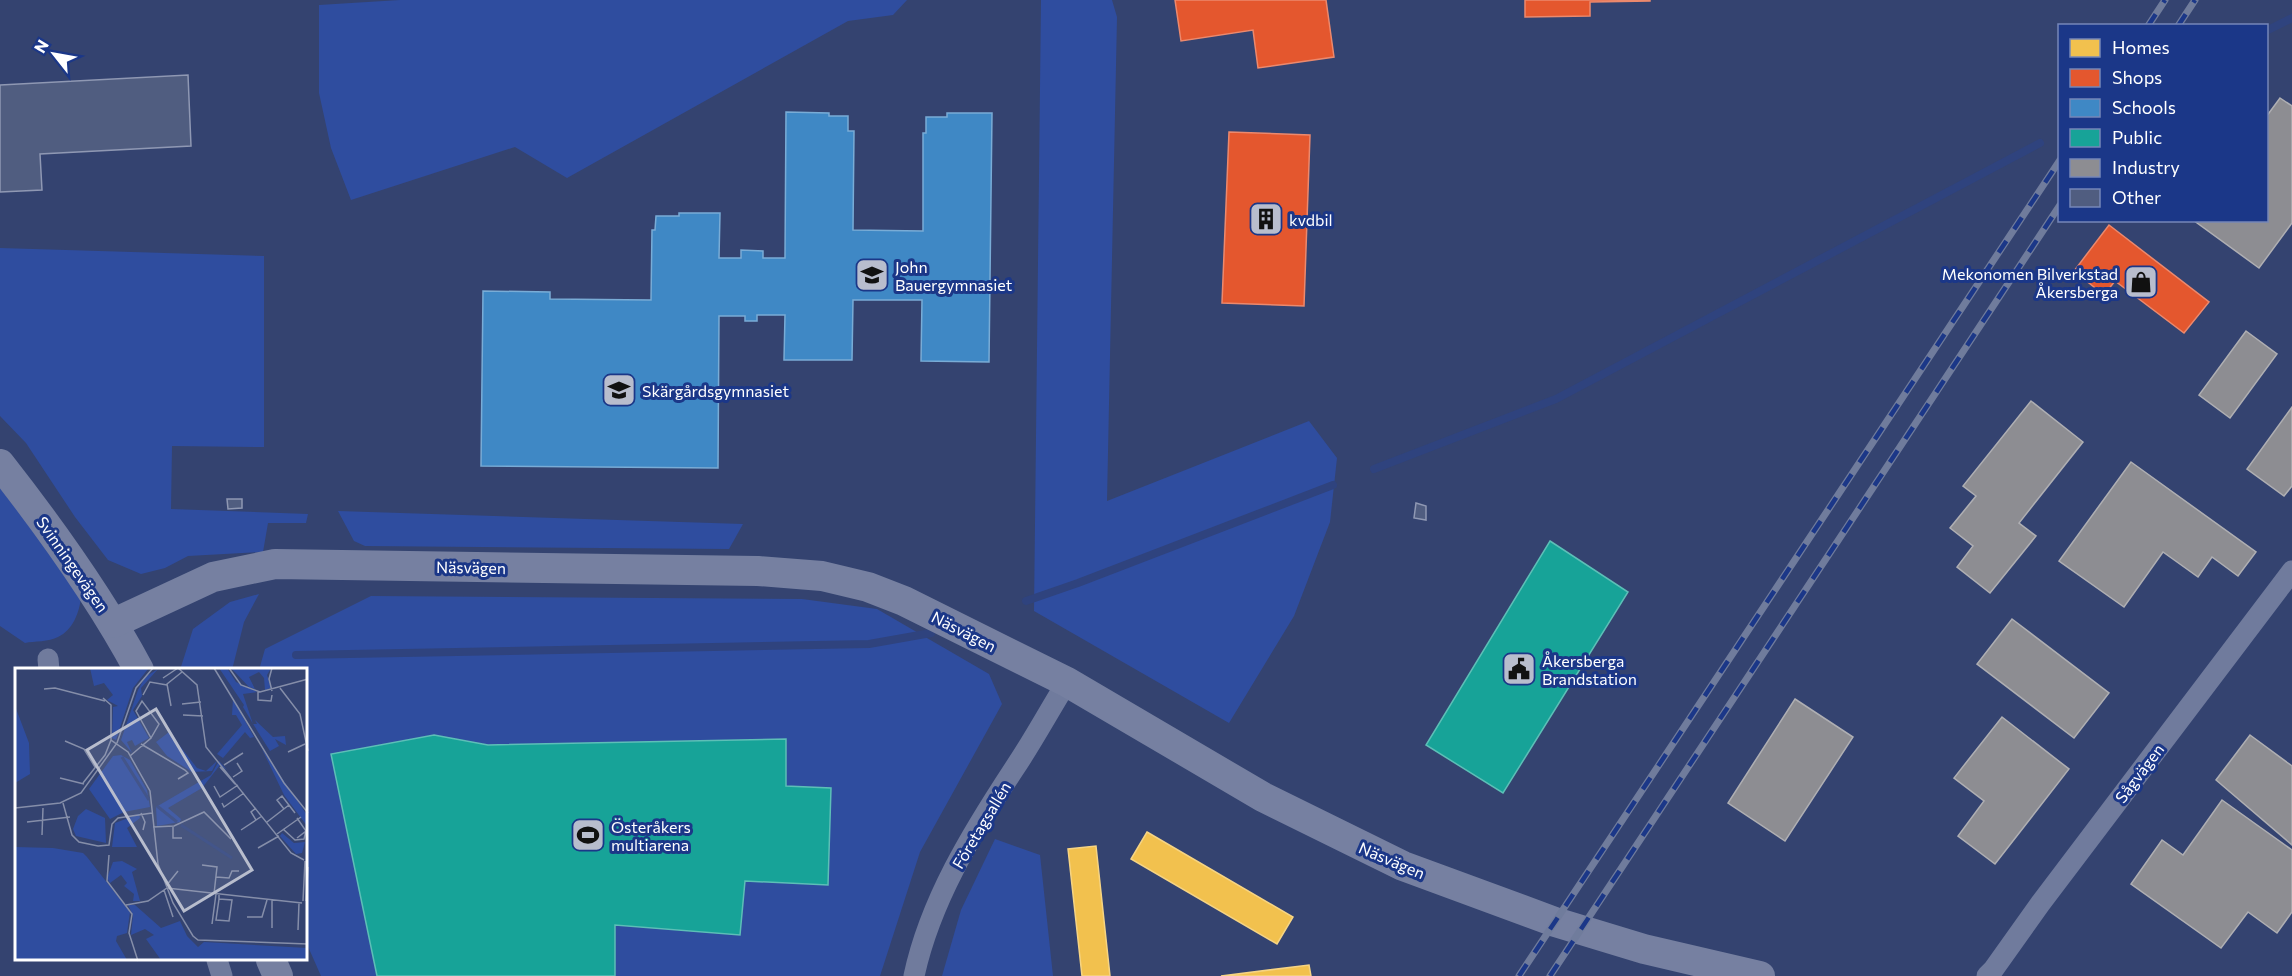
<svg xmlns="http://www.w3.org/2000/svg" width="2292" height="976" font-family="Commissioner,sans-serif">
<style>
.green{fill:#2f4d9f}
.homes{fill:#f2c14e;stroke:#f6d483;stroke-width:1.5}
.shops{fill:#e4572e;stroke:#ec896d;stroke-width:1.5}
.schools{fill:#3f88c5;stroke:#79acd6;stroke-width:1.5}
.public{fill:#17a398;stroke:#5dbfb7;stroke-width:1.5}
.industry{fill:#8d8d92;stroke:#afafb3;stroke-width:1.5}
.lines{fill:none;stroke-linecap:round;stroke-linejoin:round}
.stream{stroke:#2f437e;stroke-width:8}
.building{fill:#505d80;stroke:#8f98b3;stroke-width:1.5}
.street{stroke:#707b9d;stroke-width:21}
.secondary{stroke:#7680a1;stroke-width:30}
.rail-casing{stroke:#707c9c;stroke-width:7}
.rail{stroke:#1b3788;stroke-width:4.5;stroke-dasharray:14;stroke-linecap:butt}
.labels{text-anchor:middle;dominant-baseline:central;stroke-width:6;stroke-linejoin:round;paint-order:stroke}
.poi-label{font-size:16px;fill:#fff;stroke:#1b3788;text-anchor:start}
.street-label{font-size:16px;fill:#fff;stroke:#1b3788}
.inset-river{fill:none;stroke:#2f437e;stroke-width:3}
.inset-road{fill:none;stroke:#858ea9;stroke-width:1.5}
.view{fill:#b8bdcd;fill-opacity:0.15;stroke:#b8bdcd;stroke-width:3}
.inset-edge{fill:none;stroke:#fff;stroke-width:3}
</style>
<rect width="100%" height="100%" fill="#344370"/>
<!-- green -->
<g class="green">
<path d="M 400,0 L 907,0 L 893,15 L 848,21 L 567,178 L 515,147 L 351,200 L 331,148 L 319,93 L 319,5 Z"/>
<path d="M 1041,0 L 1112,0 L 1117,17 L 1107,501 L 1309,421 L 1337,458 L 1330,522 L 1294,616 L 1229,723 L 1034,611 Z"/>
<path d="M 0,248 L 264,256 L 264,447 L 172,446 L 171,509 L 308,514 L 306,523 L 268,523 L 263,552 L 188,556 L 165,568 L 141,574 L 108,560 L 75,517 L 26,443 L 0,416 Z"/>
<path d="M 0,488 L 54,557 L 81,598 C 79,613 73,630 58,637 C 49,642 34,641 25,643 L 0,626 Z"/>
<path d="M 338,511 L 743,524 L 729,549 L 365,546 L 354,541 Z"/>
<path d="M 259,594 L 244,622 L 232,670 L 180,670 L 193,629 L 230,602 Z"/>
<path d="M 371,596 L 802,599 L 877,609 L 989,674 L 1002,704 L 920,852 L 880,976 L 321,976 L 306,942 L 306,670 L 259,670 L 265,649 Z"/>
<path d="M 995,839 L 1040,855 L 1053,976 L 942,976 L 961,910 Z"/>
</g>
<!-- homes -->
<g class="homes">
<path d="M 1147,832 L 1293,917 L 1277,944 L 1131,859 Z"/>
<path d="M 1096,846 L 1110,976 L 1082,976 L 1068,849 Z"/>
<path d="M 1309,965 L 1311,976 L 1221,976 Z"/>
</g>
<!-- shops -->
<g class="shops">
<path d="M 1175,0 L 1326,0 L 1334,57 L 1258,68 L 1253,30 L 1181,41 Z"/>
<path d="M 1525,0 L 1650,0 L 1650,1 L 1590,2 L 1590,16 L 1525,17 Z"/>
<path d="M 1229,132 L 1310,135 L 1304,306 L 1222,303 Z"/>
<path d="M 2109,225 L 2209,302 L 2184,333 L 2115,281 L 2104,295 L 2074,271 Z"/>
</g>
<!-- schools -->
<path class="schools" d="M 786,112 L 829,113 L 829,116 L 848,116 L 848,131 L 854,131 L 853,230 L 923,231 L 923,133 L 926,133 L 926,117 L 947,117 L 947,113 L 992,113 L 989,362 L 921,361 L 922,300 L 853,300 L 852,360 L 784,360 L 785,315 L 757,315 L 757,321 L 745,321 L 745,316 L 719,316 L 718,468 L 481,466 L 483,291 L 550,292 L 550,299 L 651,300 L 652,230 L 655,230 L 656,216 L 679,216 L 679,213 L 720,213 L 719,258 L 741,258 L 741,250 L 763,251 L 763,258 L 785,258 Z"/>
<!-- public -->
<g class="public">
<path d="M 1550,541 L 1628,592 L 1503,793 L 1426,745 Z"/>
<path d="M 434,735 L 488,745 L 786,739 L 786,786 L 831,788 L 828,885 L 745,881 L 740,935 L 615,925 L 615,976 L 377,976 L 331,754 Z"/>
</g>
<!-- industry -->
<g class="industry">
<path d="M 2280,98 L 2292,106 L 2292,223 L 2259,268 L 2193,220 L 2266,220 L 2266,117 Z"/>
<path d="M 2246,331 L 2277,354 L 2230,418 L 2199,395 Z"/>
<path d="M 2031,401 L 2083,442 L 2019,523 L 2036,536 L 1990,593 L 1957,567 L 1973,546 L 1950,528 L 1976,496 L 1963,486 Z"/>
<path d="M 2292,407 L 2292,486 L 2284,496 L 2247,469 Z"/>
<path d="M 2131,462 L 2256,552 L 2238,576 L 2212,557 L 2198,577 L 2163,552 L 2124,607 L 2059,561 Z"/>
<path d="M 2012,619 L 2109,693 L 2074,738 L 1977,664 Z"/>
<path d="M 1795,699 L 1853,737 L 1785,841 L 1728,803 Z"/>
<path d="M 2002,717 L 2069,769 L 1995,864 L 1958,836 L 1984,801 L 1954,778 Z"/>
<path d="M 2250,735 L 2292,766 L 2292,845 L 2216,780 Z"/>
<path d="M 2222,800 L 2292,850 L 2292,912 L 2277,933 L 2248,912 L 2221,948 L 2131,884 L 2162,840 L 2183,855 Z"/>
</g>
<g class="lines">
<!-- stream -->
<g class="stream">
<path d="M 2266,31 L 2292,18"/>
<path d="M 1374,469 L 1556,399 L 2040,143"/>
<path d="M 1026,601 L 1078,583 L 1333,485"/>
<path d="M 296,655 L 869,644 L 931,633"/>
</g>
</g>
<!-- building -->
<g class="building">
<path d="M 188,75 L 191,146 L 40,154 L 42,190 L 0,192 L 0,85 Z"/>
<path d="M 227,499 L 242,499 L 242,508 L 228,509 Z"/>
<path d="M 1416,503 L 1426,506 L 1426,520 L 1414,518 Z"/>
</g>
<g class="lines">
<!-- street -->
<g class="street">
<path d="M 48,659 L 49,670"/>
<path d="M 217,960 L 222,976"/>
<path d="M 914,976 C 930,901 972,833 1014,769 C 1033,741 1049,711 1067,682"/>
<path d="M 1987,976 L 1993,970 L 2040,904 L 2292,571"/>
</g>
<!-- secondary -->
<g class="secondary">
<path d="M 0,464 C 51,529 100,597 139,670"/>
<path d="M 114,623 L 213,577 L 275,564 L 758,571 L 822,576 L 868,587 L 904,601 L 1067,682 L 1263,797 L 1403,866 L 1555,922 L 1644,949 L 1760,976"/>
<path d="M 271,960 L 278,976"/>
</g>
<!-- rail casing -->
<g class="rail-casing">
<g id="rail">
<path d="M 2148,26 L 2165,0"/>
<path d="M 2178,26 L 2195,0"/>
<path d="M 1519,976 L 2060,160"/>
<path d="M 1550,976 L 2060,205"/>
</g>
</g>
<!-- rail -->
<use href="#rail" class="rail"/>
</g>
<!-- icons -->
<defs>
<g id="building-square" transform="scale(1.725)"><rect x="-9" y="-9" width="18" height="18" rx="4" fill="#b8bdcd" stroke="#1b3788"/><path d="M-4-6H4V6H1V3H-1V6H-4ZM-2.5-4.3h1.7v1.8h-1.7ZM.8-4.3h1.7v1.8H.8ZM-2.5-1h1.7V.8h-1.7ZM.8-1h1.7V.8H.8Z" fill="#111"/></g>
<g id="school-square" transform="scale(1.725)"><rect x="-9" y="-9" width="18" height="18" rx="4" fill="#b8bdcd" stroke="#1b3788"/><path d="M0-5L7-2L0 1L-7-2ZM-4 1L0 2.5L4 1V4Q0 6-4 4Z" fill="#111"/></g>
<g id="shop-square" transform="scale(1.725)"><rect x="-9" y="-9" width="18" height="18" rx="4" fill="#b8bdcd" stroke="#1b3788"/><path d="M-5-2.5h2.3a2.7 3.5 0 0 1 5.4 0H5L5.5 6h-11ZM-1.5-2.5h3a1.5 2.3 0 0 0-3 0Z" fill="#111"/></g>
<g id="civic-square" transform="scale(1.725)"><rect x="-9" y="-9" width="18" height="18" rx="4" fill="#b8bdcd" stroke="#1b3788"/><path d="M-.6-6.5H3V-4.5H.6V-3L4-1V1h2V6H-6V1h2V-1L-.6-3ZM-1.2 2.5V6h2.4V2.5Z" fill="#111"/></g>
<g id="stadium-square" transform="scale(1.725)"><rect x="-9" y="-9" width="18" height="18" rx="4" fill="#b8bdcd" stroke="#1b3788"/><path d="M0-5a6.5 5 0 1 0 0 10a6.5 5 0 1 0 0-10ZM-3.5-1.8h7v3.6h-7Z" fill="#111"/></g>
</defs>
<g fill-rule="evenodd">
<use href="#building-square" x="1266" y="219"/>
<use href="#school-square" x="872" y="275"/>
<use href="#shop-square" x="2141" y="282"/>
<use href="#school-square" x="619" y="390"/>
<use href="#civic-square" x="1519" y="669"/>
<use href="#stadium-square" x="588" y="835"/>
</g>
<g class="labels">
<!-- poi labels -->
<g class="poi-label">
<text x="1289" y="219">kvdbil</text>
<text x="895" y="266">John<tspan x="895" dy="18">Bauergymnasiet</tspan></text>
<text x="2118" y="273" text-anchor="end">Mekonomen Bilverkstad<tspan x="2118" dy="18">Åkersberga</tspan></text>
<text x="642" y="390">Skärgårdsgymnasiet</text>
<text x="1542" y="660">Åkersberga<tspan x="1542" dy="18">Brandstation</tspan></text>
<text x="611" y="826">Österåkers<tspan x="611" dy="18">multiarena</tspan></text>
</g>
<!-- street labels -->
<g class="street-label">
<text transform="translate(73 564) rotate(55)">Svinningevägen</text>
<text transform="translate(471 567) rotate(1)">Näsvägen</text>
<text transform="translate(964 631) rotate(27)">Näsvägen</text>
<text transform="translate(2139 773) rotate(-53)">Sågvägen</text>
<text transform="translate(981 825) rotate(-59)">Företagsallén</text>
<text transform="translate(1392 860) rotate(23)">Näsvägen</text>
</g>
</g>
<!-- overview -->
<g transform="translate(15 668)">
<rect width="292" height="292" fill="#344370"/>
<path d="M 75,0 L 133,1 L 118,20 L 101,72 L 97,70 L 98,39 L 103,38 L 92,32 L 98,27 L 89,15 L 79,18 ZM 204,0 L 212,0 L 221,14 L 242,24 L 228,26 L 238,56 L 242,56 L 240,52 L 258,69 L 270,68 L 271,77 L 260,71 L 264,78 L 255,83 L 243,64 L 228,39 L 229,37 ZM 216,0 L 256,0 L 252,7 L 256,20 L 250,22 L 249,10 L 244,4 L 234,9 L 240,21 L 234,19 ZM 143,1 L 126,20 L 127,28 L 118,42 L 134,70 L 120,78 L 117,72 L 112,74 L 117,85 L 106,72 L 123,22 L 130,9 ZM 218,31 L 239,69 L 235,70 L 230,64 L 208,90 L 202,86 L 227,57 L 221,47 L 217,47 ZM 0,38 L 14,75 L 15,106 L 0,115 ZM 154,64 L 182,100 L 191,103 L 202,93 L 197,103 L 177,104 L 152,88 L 141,74 ZM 247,81 L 292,147 L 292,158 L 269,127 ZM 106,87 L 115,92 L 132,122 L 135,139 L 109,144 L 95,151 L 74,121 L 98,88 ZM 204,93 L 212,102 L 205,97 L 187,120 L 153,140 L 166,151 L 165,154 L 142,158 L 141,139 L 196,107 ZM 71,141 L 90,150 L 91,175 L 61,168 L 58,161 L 63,148 ZM 124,146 L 125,150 L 112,160 L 122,179 L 97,179 L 100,155 ZM 267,165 L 279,175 L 290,174 L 287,185 L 281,186 L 272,176 L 265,168 ZM 0,179 L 38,180 L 68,185 L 72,189 L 115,244 L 112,265 L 102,268 L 101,273 L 112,292 L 0,292 ZM 107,193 L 122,201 L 117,204 L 125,233 L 118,233 L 119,226 L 109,218 L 112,215 L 106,207 L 95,215 L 92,210 L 98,194 ZM 113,237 L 120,237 L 146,260 L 165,253 L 172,268 L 183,279 L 189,274 L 292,280 L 292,292 L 146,292 L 131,271 L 139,267 L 130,261 L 116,267 L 118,247 Z" fill="#2f4d9f"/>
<path class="inset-river" d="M 107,89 L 134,132M 142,138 L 162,154M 166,157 L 217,190"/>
<path class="inset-road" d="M 163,0 L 182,17 L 191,79 L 276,185 L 289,192M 199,0 L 269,115 L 293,145M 214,0 L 226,17 L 245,24 L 293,11M 257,0 L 254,11 L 257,23M 148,10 L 163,0M 265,20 L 285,46 L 293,83M 29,21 L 40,20 L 90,33M 243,24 L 243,32 L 256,33 L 257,27M 128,27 L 135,14 L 152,17M 88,30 L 96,37 L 96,72 L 113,84 L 135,123 L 143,196 L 158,235 L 178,268 L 183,272 L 293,276M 167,36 L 186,34M 156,38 L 152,16 L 167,4M 168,47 L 188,48M 50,73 L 69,81 L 80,99M 126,76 L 170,102 L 173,105 L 163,111M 273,84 L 290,76M 115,88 L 136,70 L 121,43 L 127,33 L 144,56 L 136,70M 209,97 L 228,85M 205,99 L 220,116M 218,109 L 227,103 L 222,95M 45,110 L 69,116M 68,115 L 90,87 L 96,72M 199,118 L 205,129 L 223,117M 48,135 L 57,167 L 64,174 L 83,178 L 94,177 L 97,156 L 103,150 L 137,145M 207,135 L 209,139 L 229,125M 0,140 L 45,135 L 66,125 L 102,75 L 121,20 L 138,0M 241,140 L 236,144 L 241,152 L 247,148M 269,141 L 262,132 L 267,128 L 280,145M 126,145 L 130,154 L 128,162M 12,154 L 55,149M 252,154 L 274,137M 158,158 L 158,170 L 167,170M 138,159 L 159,158 L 189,144 L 216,171M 268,161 L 280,172 L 289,171 L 291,163M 226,162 L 241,152M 262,166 L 286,149M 27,167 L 28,140M 282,170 L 291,163 L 282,150M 243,180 L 264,168M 94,187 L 92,213 L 117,246 L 114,265 L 123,293M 187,197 L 202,199 L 199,226M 201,209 L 214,210 L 217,203 L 224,203M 151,218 L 163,203M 149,222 L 158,249M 204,231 L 217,232 L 214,253 L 201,252 L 204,231 L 204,227M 257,232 L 257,260M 288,233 L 290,193M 291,233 L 293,199M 111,237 L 133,233 L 152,220 L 287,235M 232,249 L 247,249 L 252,232M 197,256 L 201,226M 283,262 L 284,235"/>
<path class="view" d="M 141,41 L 237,202 L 169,243 L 72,82 Z"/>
<rect width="292" height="292" class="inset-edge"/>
</g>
<!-- legend -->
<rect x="2058" y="24" width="210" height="198" fill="#1b3788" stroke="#7687b8" stroke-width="1.5"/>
<rect x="2070" y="39" width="30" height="18" fill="#f2c14e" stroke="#7687b8" stroke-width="1.5"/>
<text x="2112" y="54" font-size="18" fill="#ffffff">Homes</text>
<rect x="2070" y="69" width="30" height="18" fill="#e4572e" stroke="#7687b8" stroke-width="1.5"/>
<text x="2112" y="84" font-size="18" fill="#ffffff">Shops</text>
<rect x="2070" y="99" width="30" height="18" fill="#3f88c5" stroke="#7687b8" stroke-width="1.5"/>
<text x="2112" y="114" font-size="18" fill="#ffffff">Schools</text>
<rect x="2070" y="129" width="30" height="18" fill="#17a398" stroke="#7687b8" stroke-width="1.5"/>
<text x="2112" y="144" font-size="18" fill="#ffffff">Public</text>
<rect x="2070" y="159" width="30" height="18" fill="#8d8d92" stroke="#7687b8" stroke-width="1.5"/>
<text x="2112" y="174" font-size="18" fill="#ffffff">Industry</text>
<rect x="2070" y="189" width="30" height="18" fill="#505d80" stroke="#7687b8" stroke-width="1.5"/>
<text x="2112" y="204" font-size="18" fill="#ffffff">Other</text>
<!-- north arrow -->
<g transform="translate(54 54) rotate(301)" stroke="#1b3788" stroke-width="4.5" paint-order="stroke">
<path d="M0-4.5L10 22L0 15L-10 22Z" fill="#ffffff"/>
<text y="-9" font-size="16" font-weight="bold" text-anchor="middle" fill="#ffffff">N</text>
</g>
</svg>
